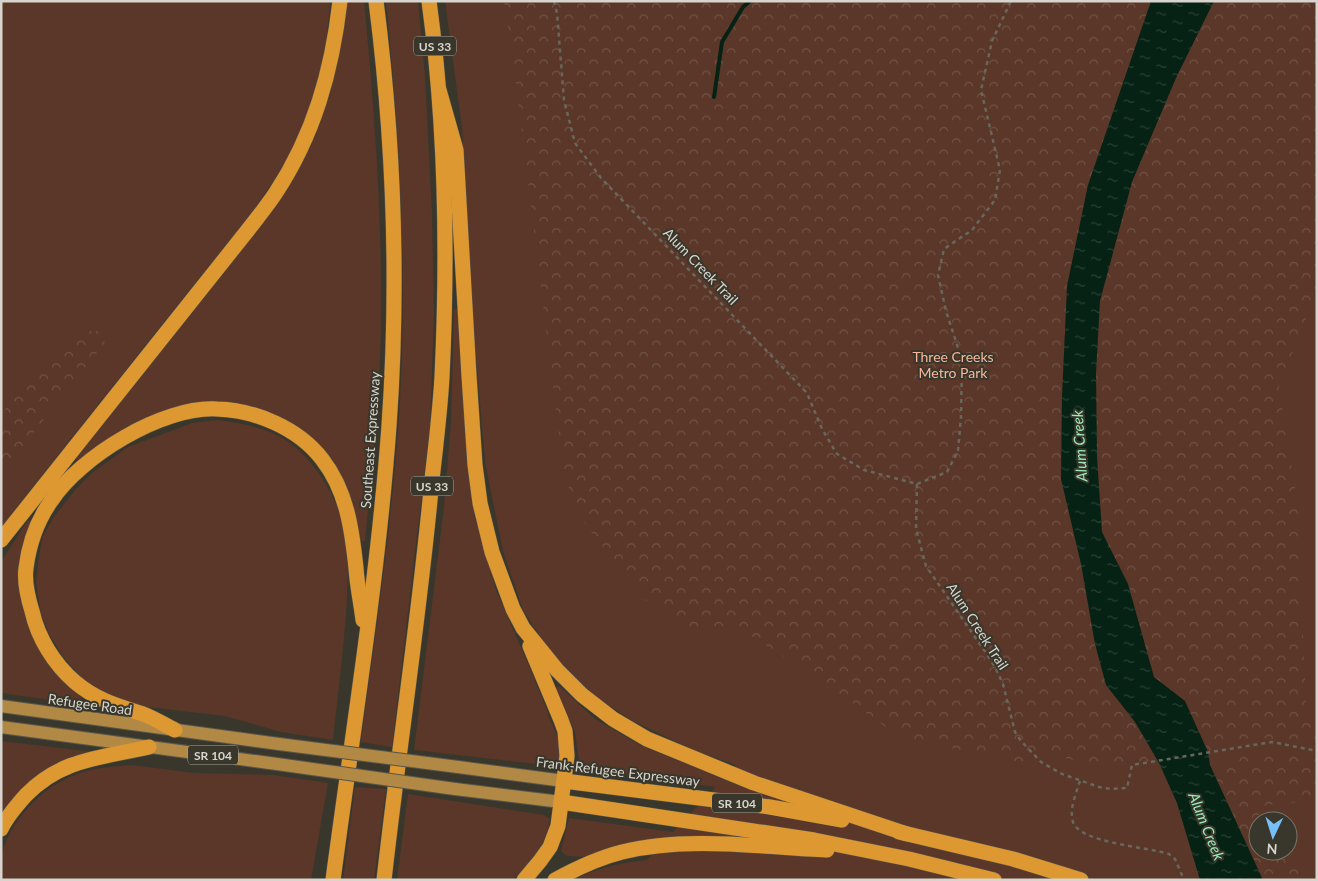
<svg xmlns="http://www.w3.org/2000/svg" width="1318" height="881" font-family="Lato,sans-serif">
<style>
.green{fill:#5a3728;fill-rule:evenodd}
.forest{fill:url(#forest-crowns)}
.water{fill:url(#water-ripples)}
.lines{fill:none;stroke-linecap:round;stroke-linejoin:round}
.stream{stroke:#062214;stroke-width:4}
.primary-casing{stroke:#57554b;stroke-width:14}
.motorway-casing{stroke:#57554b;stroke-width:16}
.path{stroke:#69675d;stroke-width:2.5;stroke-dasharray:4 4;stroke-linecap:butt}
.primary{stroke:#b28845;stroke-width:12}
.motorway{stroke:#de9832;stroke-width:15}
.primary-bridge-casing{stroke:#57554b;stroke-width:14;stroke-linecap:butt}
.primary-bridge{stroke:#b28845;stroke-width:12}
.labels{text-anchor:middle;dominant-baseline:central;stroke-width:4;stroke-linejoin:round;paint-order:stroke}
.shield{fill:#39372b;stroke:#a8a69d;stroke-width:1}
.shield-label{font-size:12px;font-weight:bold;fill:#d7d5ce}
.street-label{font-size:14px;fill:#d7d5ce;stroke:#39372b}
.park-label{font-size:14px;fill:#f7b69b;stroke:#39372b}
.water-label{font-size:15px;font-style:italic;fill:#9aebba;stroke:#39372b}
</style>
<defs>
<pattern id="forest-crowns" width="20" height="18" patternUnits="userSpaceOnUse" patternTransform="scale(1.25)"><rect width="20" height="18" fill="#5a3728"/><path d="M2 6a3 3 0 1 1 6 0M12 15a3 3 0 1 1 6 0" fill="none" stroke="#715346"/></pattern>
<pattern id="water-ripples" width="26" height="14" patternUnits="userSpaceOnUse" patternTransform="scale(1.25)"><rect width="26" height="14" fill="#062214"/><path d="M2 4q2-2 4 0t4 0M15 11q2-2 4 0t4 0" fill="none" stroke="#2a4135"/></pattern>
</defs>
<rect width="100%" height="100%" fill="#39372b"/>
<!-- green -->
<g class="green">
<path d="M 1,1 L 330,1 C 328,36 322,72 311,105 C 285,184 218,253 168,317 C 117,381 66,445 15,509 L 1,530 Z"/>
<path d="M 345,1 L 364,1 C 374,106 382,210 381,315 C 381,390 372,466 365,541 L 360,541 L 308,436 L 191,406 L 79,461 L 76,459 L 250,240 L 285,190 L 311,146 L 331,91 L 341,40 Z"/>
<path d="M 386,1 L 418,1 L 425,76 L 432,214 L 434,313 L 430,426 L 392,747 L 361,742 C 375,634 392,525 399,416 C 408,278 400,139 386,1 Z"/>
<path d="M 445,1 L 1317,1 L 1317,880 L 574,880 C 595,868 624,862 647,860 L 665,840 L 586,857 L 567,856 L 561,851 L 569,818 L 673,832 L 716,787 L 580,768 L 575,732 L 556,688 L 559,686 L 595,719 L 640,745 L 723,779 L 736,765 L 696,751 L 633,721 L 592,695 L 547,647 L 523,610 L 503,551 L 485,462 L 474,331 L 462,128 ZM 1258,821 L 1288,821 L 1288,851 L 1258,851 Z"/>
<path d="M 454,309 L 458,309 L 467,460 L 476,522 L 496,590 L 532,673 L 562,749 L 560,759 L 554,766 L 414,750 L 444,507 L 451,422 Z"/>
<path d="M 218,420 C 239,423 265,427 284,439 C 311,456 331,487 341,517 C 350,542 348,573 347,600 C 344,647 338,693 333,740 L 281,732 L 225,716 L 148,707 L 122,701 L 99,690 L 81,677 L 64,658 L 50,636 L 41,614 L 36,583 L 39,556 L 43,536 L 53,518 L 76,489 L 93,472 L 128,447 L 192,423 Z"/>
<path d="M 28,520 L 32,522 L 33,638 L 44,658 L 61,679 L 82,698 L 80,704 L 1,693 L 1,562 Z"/>
<path d="M 1,741 L 94,752 L 1,817 Z"/>
<path d="M 132,765 L 194,773 L 274,775 L 328,783 L 311,880 L 1,880 C 1,871 0,861 2,853 C 13,815 48,781 87,771 C 102,767 117,766 132,765 Z"/>
<path d="M 355,787 L 386,789 L 374,880 L 343,880 Z"/>
<path d="M 408,794 L 544,815 L 550,819 C 546,847 531,859 513,880 L 397,880 Z"/>
</g>
<!-- forest -->
<g class="forest">
<path d="M 504,1 L 1151,1 L 1088,185 L 1067,286 L 1062,397 L 1061,479 L 1081,564 L 1095,644 L 1135,722 L 1159,762 L 1106,768 L 1049,754 L 1020,762 L 901,738 L 817,678 L 745,632 L 695,630 L 645,600 L 586,526 L 564,476 L 515,75 Z"/>
<path d="M 1214,1 L 1317,1 L 1317,287 L 1305,322 L 1279,387 L 1297,500 L 1306,705 L 1313,722 L 1317,724 L 1317,746 L 1281,739 L 1250,738 L 1208,752 L 1185,701 L 1154,677 L 1128,584 L 1102,532 L 1097,457 L 1096,373 L 1100,301 L 1132,182 L 1176,78 Z"/>
<path d="M 79,331 L 101,331 L 105,343 L 1,473 L 1,414 L 51,354 Z"/>
<path d="M 1261,750 L 1302,753 L 1317,760 L 1317,800 L 1261,806 C 1256,820 1258,835 1258,851 L 1276,851 L 1317,878 L 1317,880 L 1263,880 L 1210,765 Z"/>
</g>
<!-- water -->
<path class="water" d="M 1151,1 L 1214,1 L 1176,78 L 1132,182 L 1100,301 L 1096,373 L 1097,457 L 1102,532 L 1128,584 L 1154,677 L 1185,701 L 1208,752 L 1210,765 L 1263,880 L 1200,880 L 1177,803 L 1159,763 L 1135,722 L 1106,685 L 1095,644 L 1081,564 L 1061,479 L 1062,397 L 1067,286 L 1088,185 Z"/>
<g class="lines">
<!-- stream -->
<path class="stream" d="M 714,97 L 722,42 L 743,7 L 750,1"/>
<!-- primary casing -->
<g class="primary-casing">
<g id="primary">
<path d="M 1,706 L 279,744"/>
<path d="M 1,727 L 277,764"/>
<path d="M 458,767 L 564,781"/>
<path d="M 455,789 L 561,802"/>
</g>
</g>
<!-- motorway casing -->
<g class="motorway-casing">
<g id="motorway">
<path d="M 439,90 L 456,150 L 469,376 L 475,465 L 480,503 L 492,552 L 513,609 L 523,628 L 557,670 L 582,695 L 613,719 L 647,739 L 754,783 L 907,834"/>
<path d="M 1,540 L 240,240 C 252,225 264,210 275,194 C 314,135 332,71 340,1"/>
<path d="M 175,730 C 165,725 154,718 143,714 C 118,706 96,700 75,682 C 54,664 38,638 32,611 C 28,598 24,582 26,568 C 29,544 37,521 51,501 C 80,457 162,406 217,409 C 255,410 298,428 322,459 C 347,491 352,530 356,568 C 357,585 361,603 363,620"/>
<path d="M 564,781 L 770,807 L 842,820"/>
<path d="M 561,802 L 814,840 L 909,859 L 994,880"/>
<path d="M 1,829 C 7,816 17,805 26,795 C 62,758 102,758 149,747"/>
<path d="M 899,832 L 1013,859 L 1081,880"/>
<path d="M 333,880 C 353,729 378,578 389,426 C 399,285 394,142 376,1"/>
<path d="M 384,880 C 399,746 420,613 432,479 C 436,445 440,411 442,377 C 448,252 446,126 429,1"/>
<path d="M 524,880 L 540,861 L 550,847 L 558,826 L 567,756 L 565,731 L 561,720 L 530,646"/>
<path d="M 555,880 C 577,868 598,858 622,852 C 687,836 761,847 827,850"/>
</g>
</g>
<!-- path -->
<g class="path">
<path d="M 554,1 L 557,13 L 564,100 L 575,143 L 601,178 L 807,393 L 822,429 L 837,454 L 864,470 L 917,484 L 947,472 L 958,451 L 961,417 L 962,360 L 946,311 L 938,275 L 944,249 L 972,230 L 995,200 L 1000,170 L 981,90 L 992,41 L 1011,1"/>
<path d="M 917,484 L 916,529 L 926,566 L 986,653 L 996,669 L 1003,684 L 1015,732 L 1021,741 L 1041,762 L 1062,774 L 1099,787 L 1111,789 L 1127,788 L 1132,765 L 1272,742 L 1317,751"/>
<path d="M 1080,781 C 1076,794 1069,809 1073,822 C 1080,843 1148,847 1169,854 L 1175,859 L 1184,880"/>
</g>
<!-- primary -->
<use href="#primary" class="primary"/>
<!-- motorway -->
<use href="#motorway" class="motorway"/>
<!-- primary-bridge casing -->
<g class="primary-bridge-casing">
<g id="primary-bridge">
<path d="M 279,744 L 458,767"/>
<path d="M 277,764 L 455,789"/>
</g>
</g>
<!-- primary-bridge -->
<use href="#primary-bridge" class="primary-bridge"/>
</g>
<g class="labels">
<!-- shield labels -->
<g class="shield">
<rect x="414" y="36.5" width="42" height="19" rx="4"/>
<rect x="411" y="476.5" width="42" height="19" rx="4"/>
<rect x="188" y="745.5" width="50" height="19" rx="4"/>
<rect x="712" y="793.5" width="50" height="19" rx="4"/>
</g>
<g class="shield-label">
<text x="435" y="46">US 33</text>
<text x="432" y="486">US 33</text>
<text x="213" y="755">SR 104</text>
<text x="737" y="803">SR 104</text>
</g>
<!-- street labels -->
<g class="street-label">
<text transform="translate(701 266) rotate(46)">Alum Creek Trail</text>
<text transform="translate(370 440) rotate(-86)">Southeast Expressway</text>
<text transform="translate(978 626) rotate(57)">Alum Creek Trail</text>
<text transform="translate(90 704) rotate(8)">Refugee Road</text>
<text transform="translate(618 771) rotate(7)">Frank-Refugee Expressway</text>
</g>
<!-- park labels -->
<g class="park-label">
<text x="953" y="356">Three Creeks<tspan x="953" dy="16">Metro Park</tspan></text>
</g>
<!-- water labels -->
<g class="water-label">
<text transform="translate(1079 446) rotate(-94)">Alum Creek</text>
<text transform="translate(1207 826) rotate(68)">Alum Creek</text>
</g>
</g>
<!-- border -->
<rect width="1318" height="881" fill="none" stroke="#d7d5ce" stroke-width="5"/>
<!-- north arrow -->
<g transform="translate(1273 836) rotate(184)"><circle r="24" fill="#39372b" stroke="#78766c"/>
<path d="M0-4L9 19L0 12L-9 19Z" fill="#76c0f7"/>
<text y="-8" font-size="14" font-weight="bold" text-anchor="middle" fill="#d7d5ce">N</text>
</g>
</svg>
